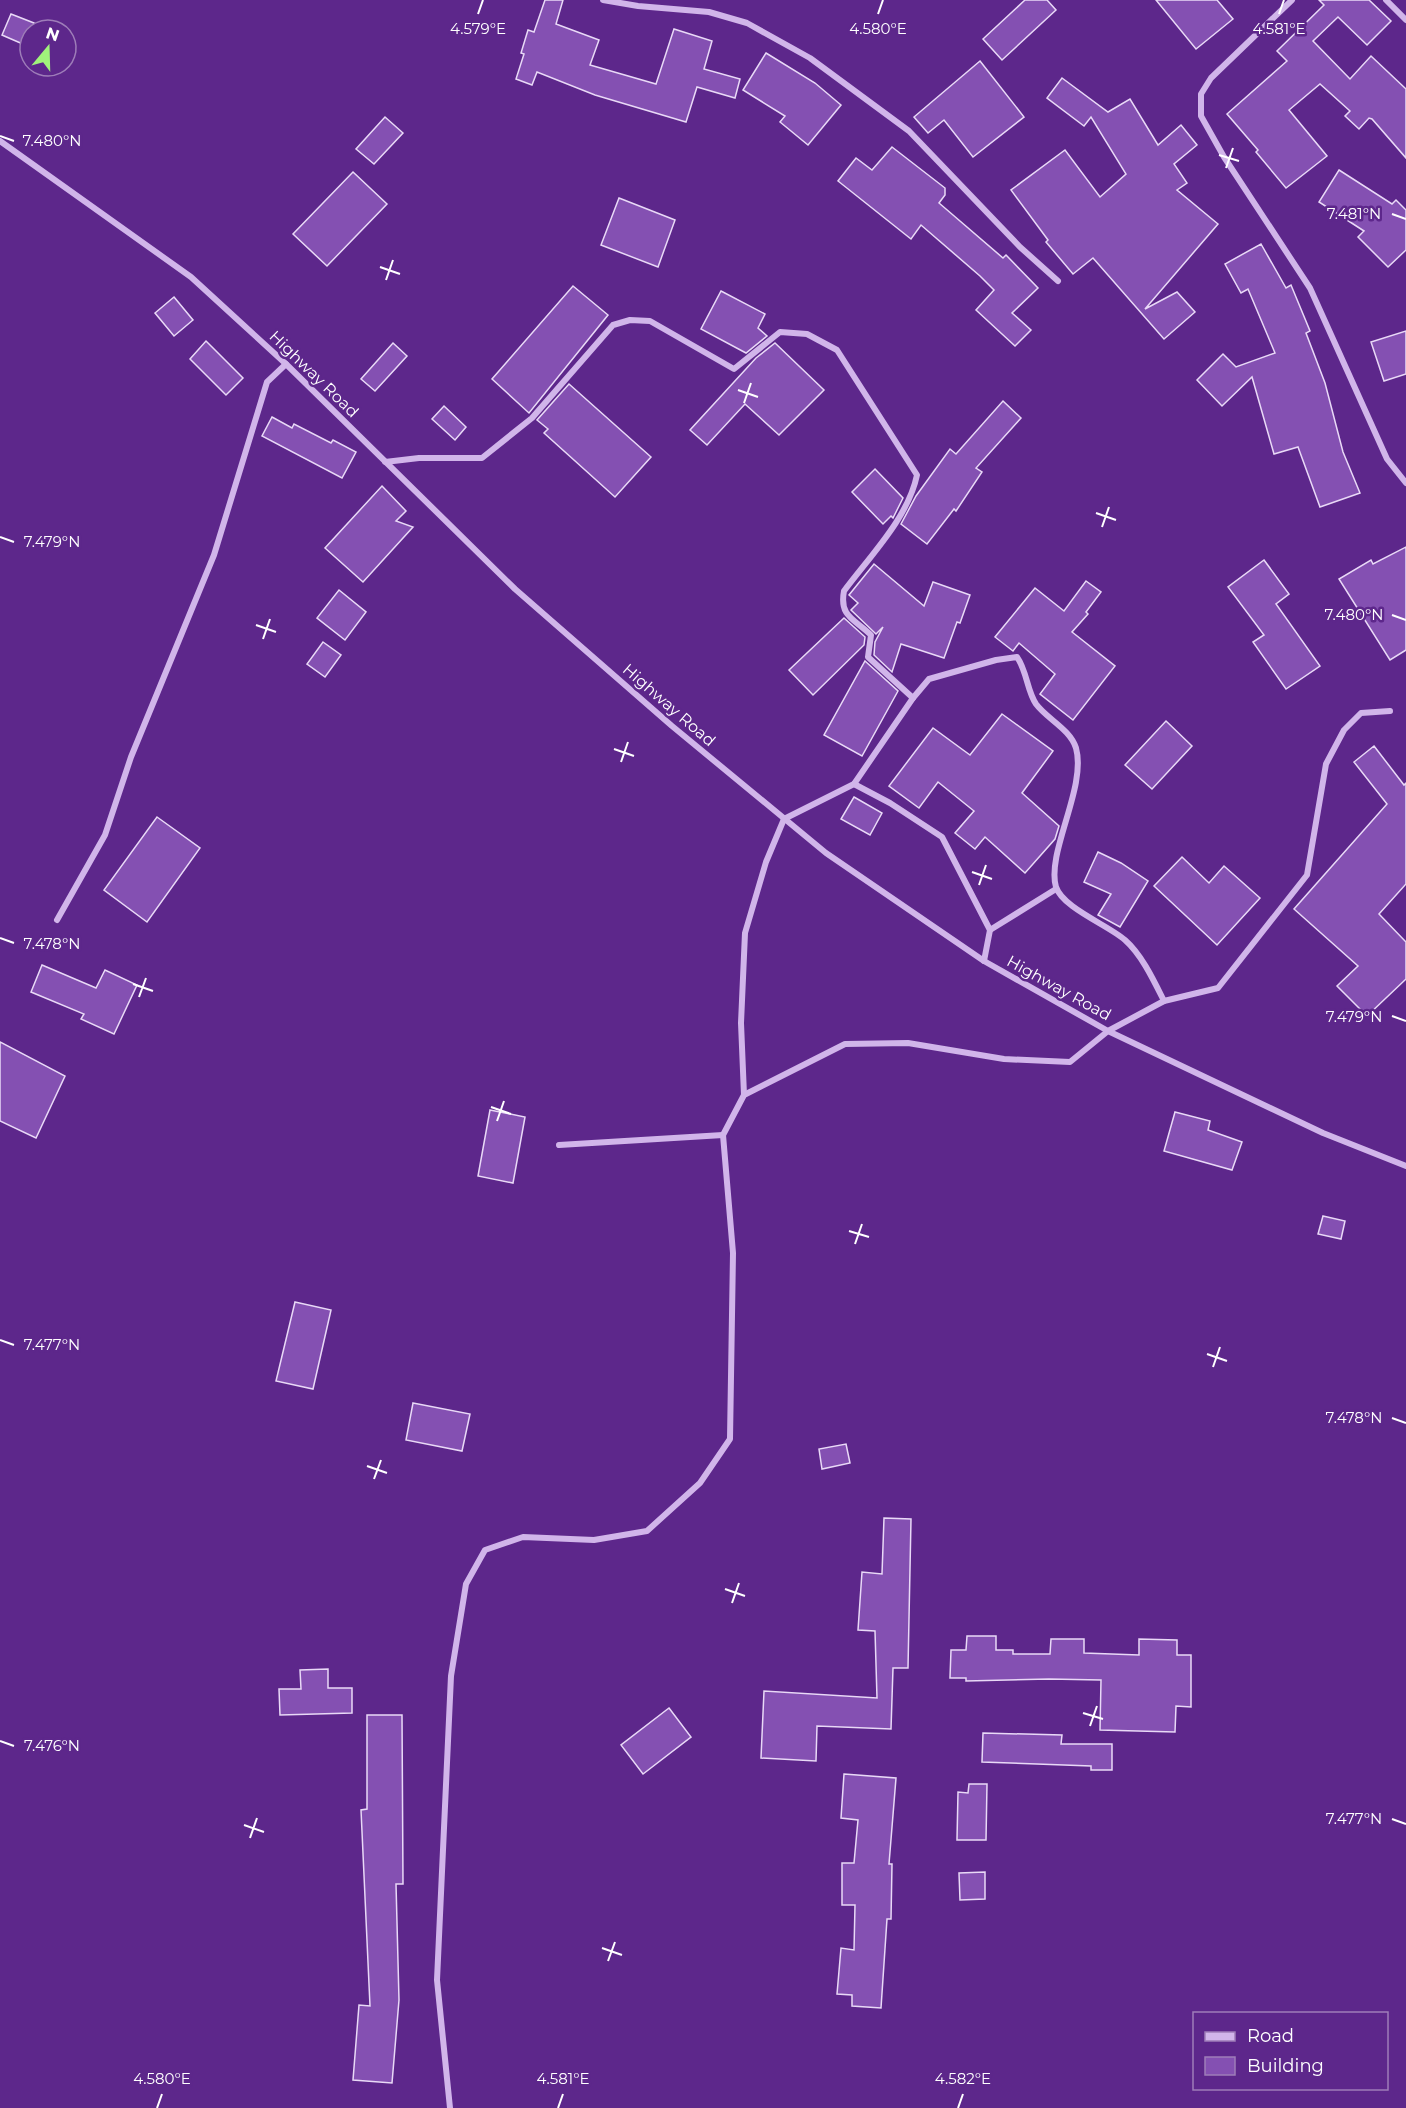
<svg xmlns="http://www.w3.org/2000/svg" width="1406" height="2108" font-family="Montserrat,sans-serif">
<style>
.building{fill:#8450b2;stroke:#e9d9f7;stroke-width:1.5}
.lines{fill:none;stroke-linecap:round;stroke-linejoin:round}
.street{stroke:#d1b5ea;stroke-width:6}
.ticks{fill:none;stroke:#fff;stroke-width:2}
.labels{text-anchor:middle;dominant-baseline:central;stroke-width:5;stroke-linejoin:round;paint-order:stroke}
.street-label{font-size:16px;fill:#fff;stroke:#5d278b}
.ticks-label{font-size:15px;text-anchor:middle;fill:#fff;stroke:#5d278b;stroke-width:5;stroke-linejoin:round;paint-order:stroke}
</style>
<rect width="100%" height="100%" fill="#5d278b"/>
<!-- building -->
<g class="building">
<path d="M 545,0 L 563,0 L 556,24 L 599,40 L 590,65 L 656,84 L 674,29 L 712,41 L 704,69 L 740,79 L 735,98 L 697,87 L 686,122 L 595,95 L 537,72 L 532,85 L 516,79 L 524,54 L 521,53 L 528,30 L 534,32 Z"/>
<path d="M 1025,0 L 1047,0 L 1056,10 L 1002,60 L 983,39 Z"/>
<path d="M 1156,0 L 1217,0 L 1233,19 L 1196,49 Z"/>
<path d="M 1319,0 L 1369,0 L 1391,21 L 1367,45 L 1338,17 L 1313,41 L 1350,79 L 1371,56 L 1406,89 L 1406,158 L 1372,119 L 1369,118 L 1359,129 L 1345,116 L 1350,111 L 1320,84 L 1289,110 L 1327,156 L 1286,188 L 1256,152 L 1258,150 L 1227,114 L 1287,61 L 1277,51 L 1324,5 Z"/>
<path d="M 11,14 L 34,23 L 25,45 L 2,35 Z"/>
<path d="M 766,53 L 815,83 L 841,105 L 808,145 L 780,122 L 785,116 L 743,90 Z"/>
<path d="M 980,61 L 1024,117 L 973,157 L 944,120 L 928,133 L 914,117 Z"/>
<path d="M 1062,78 L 1108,112 L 1130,99 L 1158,145 L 1181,125 L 1197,145 L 1174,164 L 1187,183 L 1177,190 L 1218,224 L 1145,309 L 1177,292 L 1195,312 L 1164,339 L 1093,258 L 1073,274 L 1046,242 L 1048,240 L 1011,190 L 1065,150 L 1100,197 L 1126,174 L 1091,117 L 1084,126 L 1047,98 Z"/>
<path d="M 385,117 L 403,133 L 374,164 L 356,149 Z"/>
<path d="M 892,147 L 945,188 L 945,195 L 939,203 L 1003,258 L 1006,255 L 1038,288 L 1012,313 L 1031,330 L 1015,346 L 976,310 L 994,290 L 980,276 L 921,225 L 911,239 L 838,181 L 856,158 L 872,170 Z"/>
<path d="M 1339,170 L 1392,204 L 1396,200 L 1406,210 L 1406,250 L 1388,267 L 1358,237 L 1364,231 L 1319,202 Z"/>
<path d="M 353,172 L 387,204 L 327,266 L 293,234 Z"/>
<path d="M 619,198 L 675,220 L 658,267 L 601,245 Z"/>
<path d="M 1261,244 L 1286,288 L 1291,285 L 1310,331 L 1306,333 L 1325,383 L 1343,452 L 1360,493 L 1320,507 L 1298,447 L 1274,454 L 1252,377 L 1222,406 L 1197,380 L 1223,354 L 1236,367 L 1275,353 L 1248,289 L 1241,293 L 1225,264 Z"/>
<path d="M 573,286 L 608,315 L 529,413 L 492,379 Z"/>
<path d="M 721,291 L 765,314 L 758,328 L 767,336 L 746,353 L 701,329 Z"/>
<path d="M 174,297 L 193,320 L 174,336 L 155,313 Z"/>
<path d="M 1406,331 L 1406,374 L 1384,381 L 1371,342 Z"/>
<path d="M 206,341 L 243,378 L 226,395 L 190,359 Z"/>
<path d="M 393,343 L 407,356 L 375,391 L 361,379 Z"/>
<path d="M 775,343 L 824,390 L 779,435 L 745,404 L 707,445 L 690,430 L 756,358 Z"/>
<path d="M 569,384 L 651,457 L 615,497 L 544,433 L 548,429 L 537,420 Z"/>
<path d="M 1003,401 L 1021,418 L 976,468 L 982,472 L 956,511 L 954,509 L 927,544 L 901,524 L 916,496 L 950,449 L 956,454 Z"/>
<path d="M 444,406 L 466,427 L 455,440 L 432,419 Z"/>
<path d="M 272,417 L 292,428 L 294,424 L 331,443 L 333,440 L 356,452 L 342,478 L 262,436 Z"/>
<path d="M 875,469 L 903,498 L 893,518 L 891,516 L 883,524 L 852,492 Z"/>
<path d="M 382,486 L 406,511 L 396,521 L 413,527 L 363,582 L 325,548 Z"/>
<path d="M 1406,547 L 1406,650 L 1390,660 L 1339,579 L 1371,560 L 1373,564 Z"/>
<path d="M 1264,560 L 1289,594 L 1276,604 L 1320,666 L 1286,689 L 1253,642 L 1264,635 L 1228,587 Z"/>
<path d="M 874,564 L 924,606 L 933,582 L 970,595 L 960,623 L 957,622 L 944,658 L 901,644 L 892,672 L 874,655 L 875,642 L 883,627 L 876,634 L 851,610 L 858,603 L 849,595 Z"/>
<path d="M 1086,581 L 1101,592 L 1086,612 L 1088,614 L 1072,632 L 1115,666 L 1073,720 L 1040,694 L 1055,674 L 1019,643 L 1013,651 L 995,637 L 1035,588 L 1064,611 Z"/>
<path d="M 339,590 L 366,612 L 345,640 L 317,618 Z"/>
<path d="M 844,618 L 865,637 L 864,645 L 813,695 L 789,670 Z"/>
<path d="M 323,642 L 341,655 L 325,677 L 307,664 Z"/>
<path d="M 865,661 L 898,691 L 862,756 L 824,735 Z"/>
<path d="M 1002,714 L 1053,751 L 1022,793 L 1059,826 L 1055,839 L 1025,873 L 985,837 L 975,849 L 955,833 L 974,811 L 938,782 L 919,808 L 889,786 L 933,728 L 970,755 Z"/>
<path d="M 1166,721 L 1192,746 L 1152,789 L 1125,765 Z"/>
<path d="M 1374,746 L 1404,785 L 1406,783 L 1406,884 L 1379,914 L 1406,942 L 1406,979 L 1367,1016 L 1337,986 L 1358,966 L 1294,909 L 1387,804 L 1354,762 Z"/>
<path d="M 854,797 L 882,813 L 870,835 L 841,819 Z"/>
<path d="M 157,817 L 200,848 L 147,922 L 104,890 Z"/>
<path d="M 1098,852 L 1121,863 L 1148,881 L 1120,927 L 1098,915 L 1111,894 L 1084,882 Z"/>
<path d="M 1182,857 L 1209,883 L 1224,866 L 1260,898 L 1217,945 L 1154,886 Z"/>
<path d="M 42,965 L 96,988 L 105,970 L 137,985 L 114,1034 L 81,1019 L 84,1014 L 31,992 Z"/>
<path d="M 0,1042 L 65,1076 L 36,1138 L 0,1121 Z"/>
<path d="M 490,1110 L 525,1117 L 513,1183 L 478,1176 Z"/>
<path d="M 1175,1112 L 1210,1121 L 1208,1130 L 1242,1142 L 1232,1170 L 1164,1151 Z"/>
<path d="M 1323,1216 L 1345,1221 L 1341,1239 L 1318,1234 Z"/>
<path d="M 295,1302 L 331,1310 L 313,1389 L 276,1381 Z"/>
<path d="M 413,1403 L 470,1414 L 462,1451 L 406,1440 Z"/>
<path d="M 846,1444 L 850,1463 L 822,1469 L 819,1449 Z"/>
<path d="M 884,1518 L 911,1519 L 908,1668 L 893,1668 L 891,1729 L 817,1726 L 816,1761 L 761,1758 L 764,1691 L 877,1698 L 875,1631 L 858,1630 L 862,1572 L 882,1574 Z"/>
<path d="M 967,1636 L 996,1636 L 996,1650 L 1013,1650 L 1013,1654 L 1050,1654 L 1051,1639 L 1084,1639 L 1084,1653 L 1139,1655 L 1139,1639 L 1177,1640 L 1177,1655 L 1191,1655 L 1191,1707 L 1176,1706 L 1175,1732 L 1100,1730 L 1101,1680 L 1049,1679 L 966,1681 L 966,1678 L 950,1678 L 951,1650 L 966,1650 Z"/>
<path d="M 328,1669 L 328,1688 L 352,1688 L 352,1713 L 280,1715 L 279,1689 L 301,1689 L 300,1670 Z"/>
<path d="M 669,1708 L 691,1737 L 643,1774 L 621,1745 Z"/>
<path d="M 367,1715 L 402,1715 L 403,1884 L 396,1884 L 399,2000 L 392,2083 L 353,2080 L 359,2005 L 370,2006 L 361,1810 L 367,1809 Z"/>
<path d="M 983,1733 L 1062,1735 L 1061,1744 L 1112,1744 L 1112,1770 L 1091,1770 L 1091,1766 L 982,1762 Z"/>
<path d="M 844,1774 L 896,1778 L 889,1864 L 892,1864 L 891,1919 L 887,1919 L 881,2008 L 852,2006 L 852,1995 L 837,1994 L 841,1948 L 854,1950 L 855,1905 L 842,1905 L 842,1863 L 854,1863 L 858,1820 L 841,1818 Z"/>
<path d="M 969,1784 L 987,1784 L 986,1840 L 957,1840 L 958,1792 L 968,1793 Z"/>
<path d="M 985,1872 L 985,1899 L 960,1900 L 959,1873 Z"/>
</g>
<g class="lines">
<!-- street -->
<g class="street">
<path d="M 603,0 L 638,6 L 709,12 L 747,23 L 810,58 L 909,131 L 1020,247 L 1058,281"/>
<path d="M 1292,0 L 1211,78 L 1201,94 L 1201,116 L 1224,157 L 1310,288 L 1387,459 L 1406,483"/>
<path d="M 1386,0 L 1406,20"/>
<path d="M 0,141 L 191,277 L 286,364 L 515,589 L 672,726 L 826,853 L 984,961 L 1108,1031 L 1323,1133 L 1406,1166"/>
<path d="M 385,462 L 419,458 L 482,458 L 532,418 L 613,325 L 630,320 L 650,321 L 734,369 L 780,332 L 807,334 L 837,350 L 917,475 C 908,518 870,556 844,591 C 839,617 855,619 871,635 L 868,657 L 913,698 L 854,784 L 784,819 L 766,862 L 745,933 L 741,1023 L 744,1095"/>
<path d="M 913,698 L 929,679 L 996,660 L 1017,657 C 1027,671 1027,691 1036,704 C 1047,719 1070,729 1076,748 C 1087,787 1046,853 1056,887 C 1063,908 1108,925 1125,940 C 1142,955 1154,981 1164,1001"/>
<path d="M 854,784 L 890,803 L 942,837 L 990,930 L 984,961"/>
<path d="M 57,920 L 105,835 L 131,757 L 214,555 L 267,382 L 286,364"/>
<path d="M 990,930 L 1056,889"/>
<path d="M 559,1145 L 723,1135"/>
<path d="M 450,2108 L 437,1980 L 451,1676 L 466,1584 L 485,1550 L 523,1537 L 594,1540 L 647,1531 L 700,1483 L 730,1439 L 733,1253 L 723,1135 L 744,1095 L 845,1044 L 908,1043 L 1004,1059 L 1070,1062 L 1108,1031 L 1164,1001 L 1218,988 L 1307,875 L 1326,764 L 1344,730 L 1361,713 L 1390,711"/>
</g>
</g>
<!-- ticks -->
<path class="ticks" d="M 478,14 L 483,0M 878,14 L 883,0M 1279,14 L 1284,0M 0,136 L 14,141M 1219,155 L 1239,161M 1226,168 L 1233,148M 1392,214 L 1406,219M 380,267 L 400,274M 386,280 L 393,260M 738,390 L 758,397M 744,403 L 751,383M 1096,513 L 1116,520M 1102,527 L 1109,507M 0,537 L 14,542M 1392,615 L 1406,620M 256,625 L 276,632M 263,639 L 270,619M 614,749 L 634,756M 621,762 L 628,742M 972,872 L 992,879M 979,885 L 986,865M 0,938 L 14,943M 133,984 L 153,991M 139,997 L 146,978M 1392,1016 L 1406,1021M 491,1107 L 511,1114M 497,1121 L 504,1101M 849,1231 L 869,1237M 855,1244 L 862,1224M 0,1340 L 14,1345M 1207,1354 L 1227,1361M 1213,1367 L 1220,1347M 1392,1418 L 1406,1423M 367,1466 L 387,1473M 374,1479 L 381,1460M 725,1589 L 745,1596M 732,1603 L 739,1583M 1083,1713 L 1103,1719M 1090,1726 L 1097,1706M 0,1741 L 14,1746M 1392,1819 L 1406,1824M 244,1825 L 264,1832M 250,1838 L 257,1818M 602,1948 L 622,1955M 608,1961 L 615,1942M 157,2108 L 162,2094M 558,2108 L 563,2094M 958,2108 L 963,2094"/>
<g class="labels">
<!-- street labels -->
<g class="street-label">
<text transform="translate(314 374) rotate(44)">Highway Road</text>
<text transform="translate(669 705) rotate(41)">Highway Road</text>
<text transform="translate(1059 988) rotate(29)">Highway Road</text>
</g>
</g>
<g class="ticks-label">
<text x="878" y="34">4.580°E</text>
<text x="1279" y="34">4.581°E</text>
<text x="478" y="34">4.579°E</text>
<text x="52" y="146">7.480°N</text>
<text x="1354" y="219">7.481°N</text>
<text x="52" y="547">7.479°N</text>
<text x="1354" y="620">7.480°N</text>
<text x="52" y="949">7.478°N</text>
<text x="1354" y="1022">7.479°N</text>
<text x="52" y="1350">7.477°N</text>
<text x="1354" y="1423">7.478°N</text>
<text x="52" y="1751">7.476°N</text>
<text x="1354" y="1824">7.477°N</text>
<text x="162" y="2084">4.580°E</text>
<text x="563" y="2084">4.581°E</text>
<text x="963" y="2084">4.582°E</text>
</g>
<!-- legend -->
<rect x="1193" y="2012" width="195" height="78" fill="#5d278b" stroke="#9e7db9" stroke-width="1.5"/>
<rect x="1205" y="2032" width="30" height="9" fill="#d1b5ea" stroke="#9e7db9" stroke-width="1.5"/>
<text x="1247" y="2042" font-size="18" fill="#ffffff">Road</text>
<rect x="1205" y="2057" width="30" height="18" fill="#8450b2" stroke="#9e7db9" stroke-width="1.5"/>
<text x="1247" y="2072" font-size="18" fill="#ffffff">Building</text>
<!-- north arrow -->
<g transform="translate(48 48) rotate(19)"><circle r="28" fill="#5d278b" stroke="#9e7db9" stroke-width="1.5"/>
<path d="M0-4.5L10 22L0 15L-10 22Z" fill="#a0f27b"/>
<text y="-9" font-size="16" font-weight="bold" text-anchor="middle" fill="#ffffff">N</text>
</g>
</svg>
